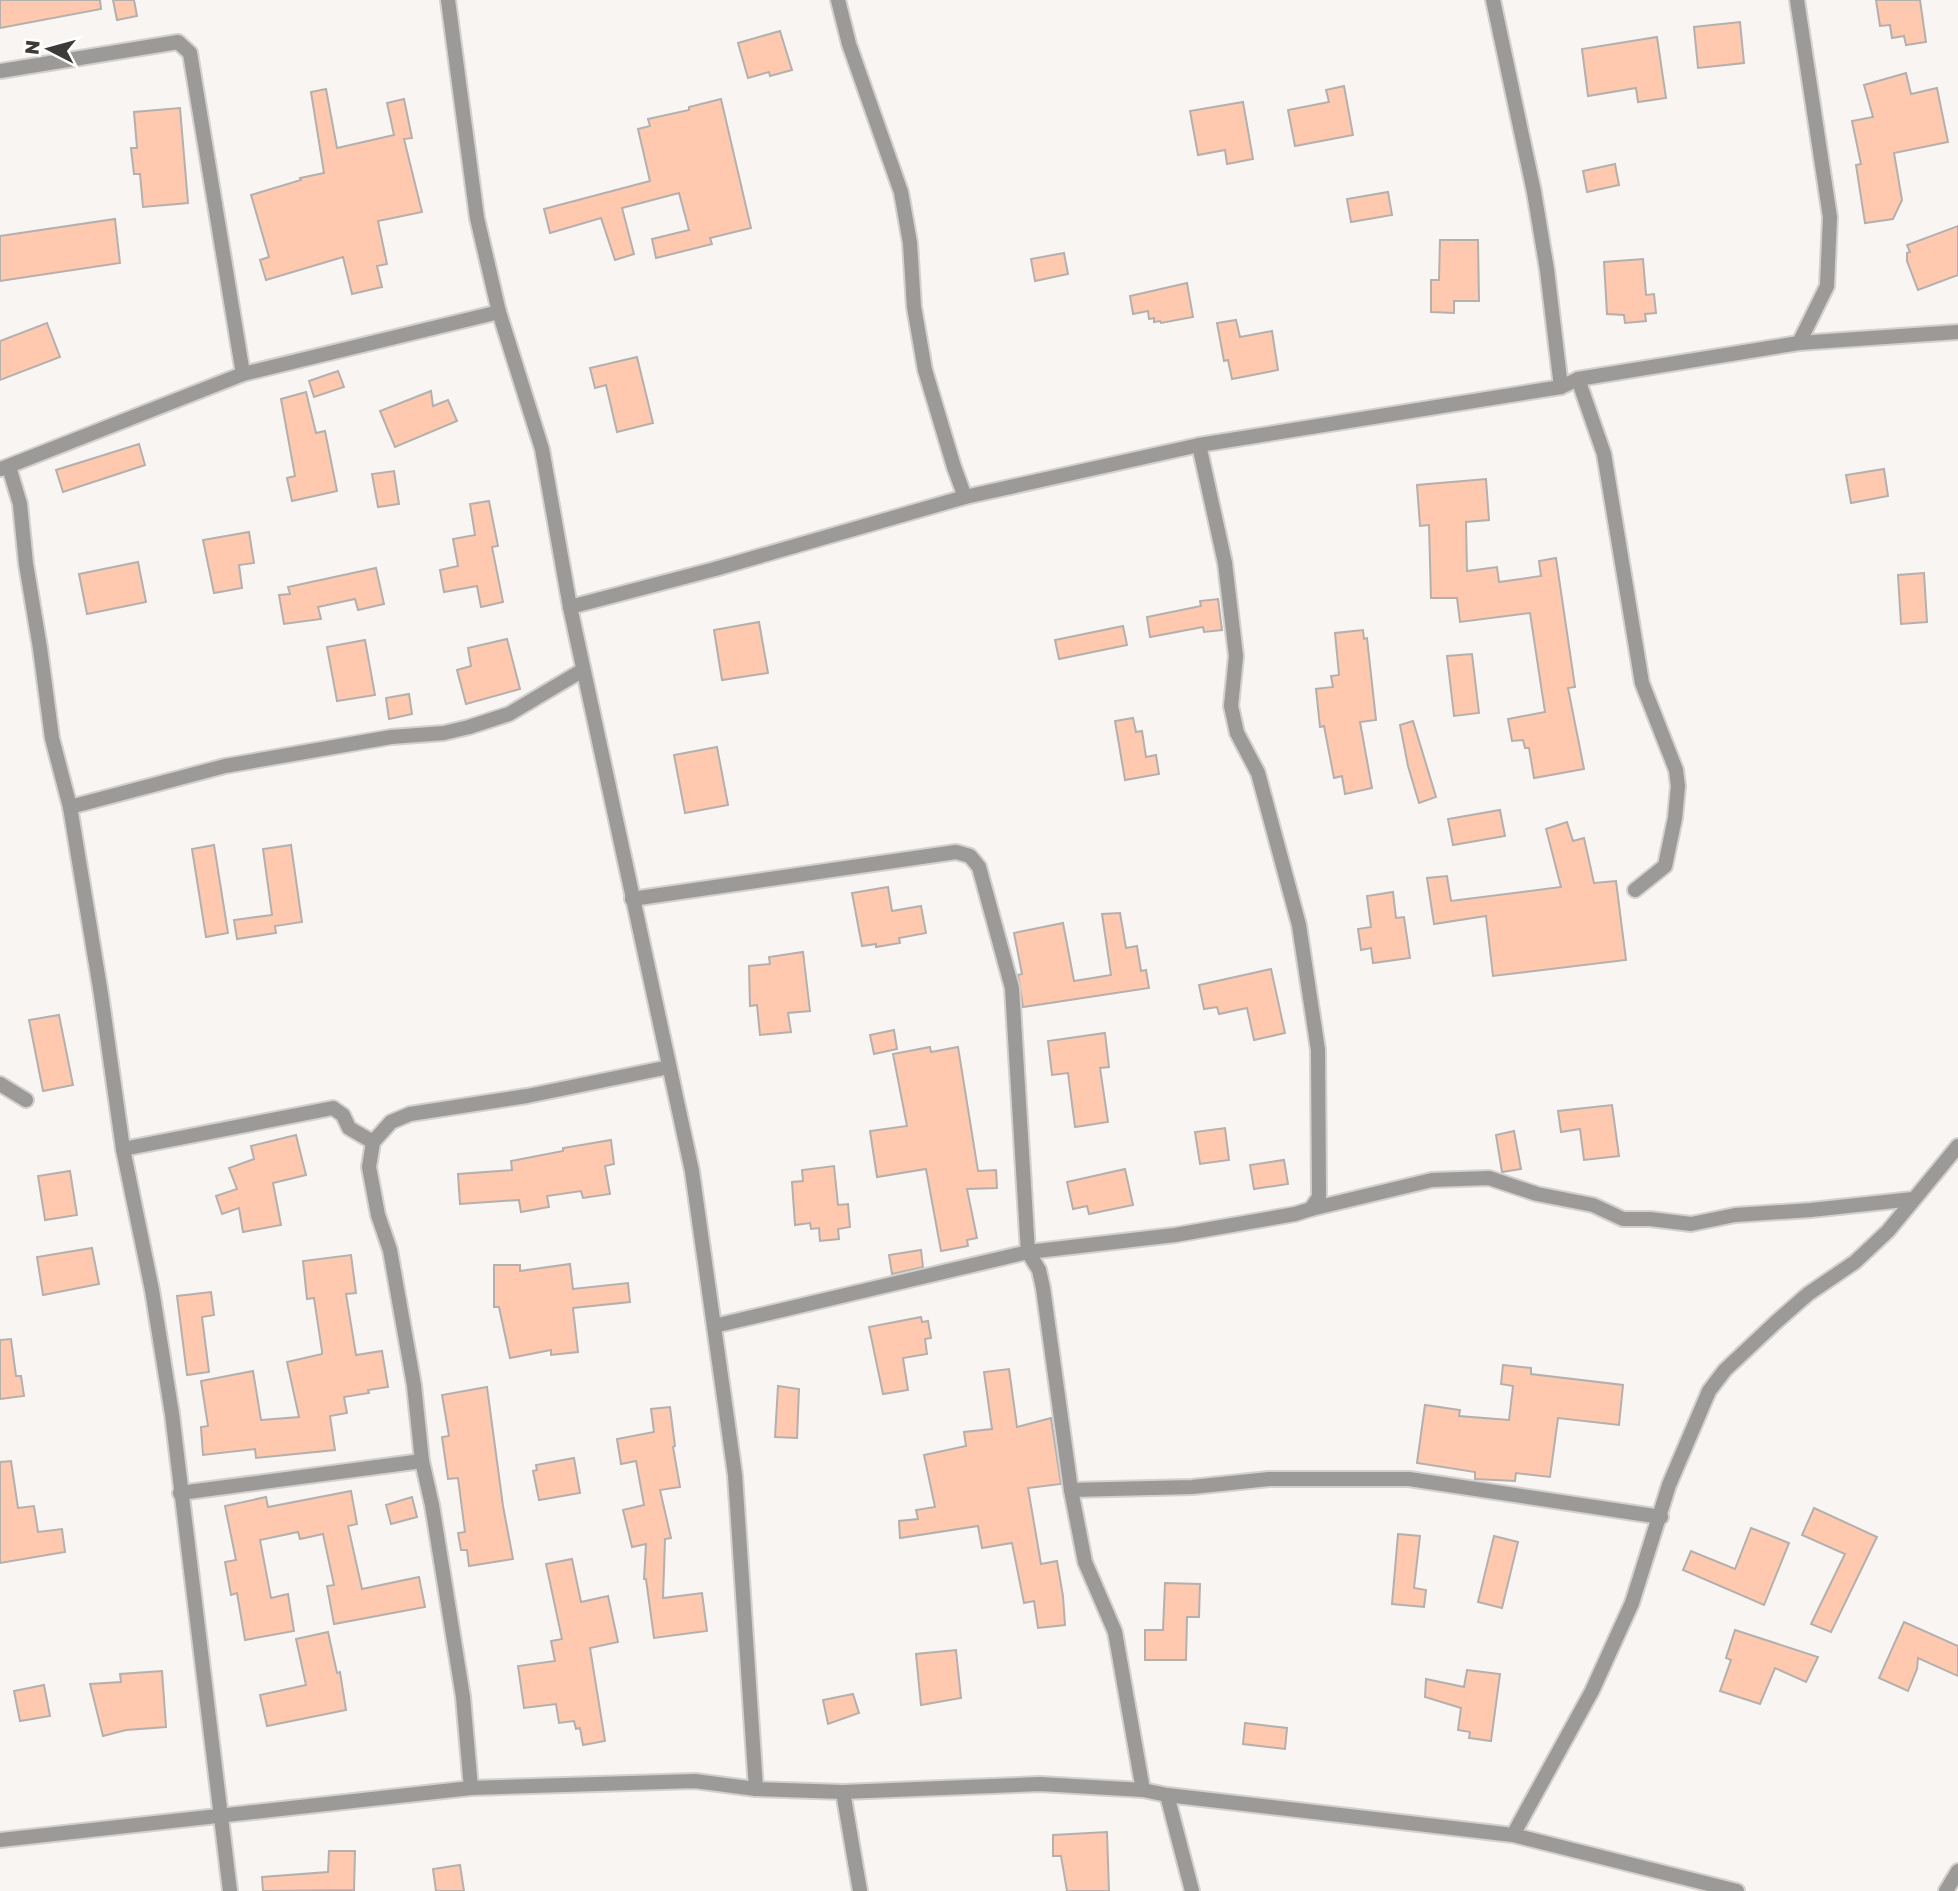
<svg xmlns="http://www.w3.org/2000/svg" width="1958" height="1891" font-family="'Golos Text',sans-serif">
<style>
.building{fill:#fec9af;stroke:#b4b0ae;stroke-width:2}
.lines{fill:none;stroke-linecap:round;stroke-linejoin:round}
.minor-casing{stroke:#d3d0cd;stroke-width:18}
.minor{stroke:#9b9a98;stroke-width:14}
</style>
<rect width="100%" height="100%" fill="#f9f5f2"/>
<!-- building -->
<g class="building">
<path d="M 0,0 L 100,0 L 101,9 L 0,28 Z"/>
<path d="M 113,0 L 134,0 L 137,16 L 117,20 Z"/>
<path d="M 1876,0 L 1920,0 L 1926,42 L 1906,45 L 1904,36 L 1892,38 L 1890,25 L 1880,26 Z"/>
<path d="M 1740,22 L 1744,63 L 1698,68 L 1694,27 Z"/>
<path d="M 780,31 L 792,70 L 770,76 L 769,72 L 748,78 L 738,43 Z"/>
<path d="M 1657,37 L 1666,98 L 1638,102 L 1636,88 L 1588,96 L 1582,49 Z"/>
<path d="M 1906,73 L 1911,94 L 1937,88 L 1948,142 L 1894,153 L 1902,200 L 1893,219 L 1865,223 L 1856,165 L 1861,164 L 1852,121 L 1873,117 L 1864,85 Z"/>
<path d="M 1344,86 L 1353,135 L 1295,146 L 1288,110 L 1329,102 L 1326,90 Z"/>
<path d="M 326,89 L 337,148 L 394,135 L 387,103 L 404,99 L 412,138 L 404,139 L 422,212 L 378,221 L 387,264 L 377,266 L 382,287 L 352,294 L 343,257 L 266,280 L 260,260 L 269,257 L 251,195 L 301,180 L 300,178 L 324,173 L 311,92 Z"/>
<path d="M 721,99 L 751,228 L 710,238 L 712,244 L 656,258 L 652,239 L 689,230 L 679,193 L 622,208 L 634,254 L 615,260 L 601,218 L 550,233 L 544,209 L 650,181 L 638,129 L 650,126 L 648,119 L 689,110 L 689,107 Z"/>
<path d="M 1243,102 L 1253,159 L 1227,164 L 1225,150 L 1198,155 L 1190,111 Z"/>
<path d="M 180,108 L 188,203 L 143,207 L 140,174 L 134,174 L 131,148 L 137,148 L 134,112 Z"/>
<path d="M 1615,164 L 1619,185 L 1587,192 L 1583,171 Z"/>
<path d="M 1388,192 L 1392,215 L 1351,222 L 1347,199 Z"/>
<path d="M 115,219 L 120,263 L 0,281 L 0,236 Z"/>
<path d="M 1958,226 L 1958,275 L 1918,290 L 1907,261 L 1907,253 L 1910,252 L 1907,245 Z"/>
<path d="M 1440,240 L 1478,240 L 1479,301 L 1454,301 L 1454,313 L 1431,312 L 1431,280 L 1439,280 Z"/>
<path d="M 1064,253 L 1068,274 L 1035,281 L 1031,259 Z"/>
<path d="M 1643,259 L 1646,295 L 1654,294 L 1656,313 L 1645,314 L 1646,321 L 1625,323 L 1624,315 L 1607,314 L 1604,262 Z"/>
<path d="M 1187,283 L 1193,317 L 1161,323 L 1160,321 L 1154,322 L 1154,318 L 1149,319 L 1148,311 L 1133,314 L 1130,296 Z"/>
<path d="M 1236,320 L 1240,337 L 1272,331 L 1278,370 L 1232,379 L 1228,360 L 1224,361 L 1217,323 Z"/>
<path d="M 47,323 L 60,357 L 0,380 L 0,341 Z"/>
<path d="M 637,357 L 653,423 L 617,432 L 606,385 L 595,388 L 590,368 Z"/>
<path d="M 338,371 L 344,387 L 314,397 L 309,381 Z"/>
<path d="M 431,391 L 433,406 L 448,400 L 457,421 L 395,447 L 380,411 Z"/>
<path d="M 306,392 L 316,433 L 325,431 L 337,491 L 292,501 L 287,478 L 295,476 L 281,399 Z"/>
<path d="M 139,444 L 145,465 L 63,492 L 56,470 Z"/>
<path d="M 1884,469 L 1888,496 L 1851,503 L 1846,475 Z"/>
<path d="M 394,471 L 399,504 L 378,507 L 372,474 Z"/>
<path d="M 1486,479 L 1489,520 L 1466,522 L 1467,571 L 1497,567 L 1499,582 L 1541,576 L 1539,561 L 1556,558 L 1575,687 L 1568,688 L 1584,769 L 1534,778 L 1529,748 L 1525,748 L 1523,740 L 1512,741 L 1508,719 L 1545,712 L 1530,613 L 1460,622 L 1457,598 L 1431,598 L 1429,525 L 1420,526 L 1417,485 Z"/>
<path d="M 489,501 L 498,546 L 492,547 L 503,602 L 481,607 L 477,586 L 444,592 L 440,570 L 458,566 L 453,539 L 475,535 L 470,504 Z"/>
<path d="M 249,532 L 254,563 L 239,565 L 242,588 L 214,593 L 203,540 Z"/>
<path d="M 138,562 L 146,602 L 87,614 L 79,574 Z"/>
<path d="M 376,568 L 384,604 L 358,610 L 355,599 L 318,607 L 321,619 L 284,624 L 279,595 L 290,594 L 288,587 Z"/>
<path d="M 1924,573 L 1927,622 L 1901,624 L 1898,575 Z"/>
<path d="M 1218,599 L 1222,630 L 1204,632 L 1203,627 L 1150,637 L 1147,617 L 1201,606 L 1200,601 Z"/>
<path d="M 759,622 L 768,673 L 722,680 L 714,630 Z"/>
<path d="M 1123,626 L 1127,645 L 1059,659 L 1055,640 Z"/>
<path d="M 1363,630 L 1364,639 L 1367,638 L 1376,720 L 1360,722 L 1372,788 L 1345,794 L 1342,776 L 1334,778 L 1324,726 L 1320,727 L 1316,689 L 1333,687 L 1331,676 L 1339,675 L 1335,633 Z"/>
<path d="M 507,639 L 520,689 L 466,704 L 457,670 L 471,666 L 468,648 Z"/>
<path d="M 365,640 L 375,695 L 337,701 L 327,647 Z"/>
<path d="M 1472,654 L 1479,713 L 1454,716 L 1447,656 Z"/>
<path d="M 409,694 L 412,714 L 389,719 L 386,698 Z"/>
<path d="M 1133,718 L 1136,732 L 1142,731 L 1146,757 L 1156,755 L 1159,774 L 1125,780 L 1115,721 Z"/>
<path d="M 1413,721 L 1436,797 L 1419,803 L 1408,766 L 1400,725 Z"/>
<path d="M 717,747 L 728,805 L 685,813 L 674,755 Z"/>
<path d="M 1500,810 L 1505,836 L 1453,845 L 1448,819 Z"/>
<path d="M 1567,822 L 1573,841 L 1584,838 L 1594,883 L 1616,881 L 1626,960 L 1493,976 L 1486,916 L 1434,924 L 1427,878 L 1447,876 L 1451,901 L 1561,887 L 1546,829 Z"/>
<path d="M 214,845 L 228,933 L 206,937 L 192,849 Z"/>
<path d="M 291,845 L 302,922 L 275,926 L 276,933 L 237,939 L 234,920 L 272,915 L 263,849 Z"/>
<path d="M 888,887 L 892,911 L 921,906 L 926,933 L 899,938 L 900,943 L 876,947 L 876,944 L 862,946 L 852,893 Z"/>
<path d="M 1393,892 L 1396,918 L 1404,917 L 1410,958 L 1373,963 L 1371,948 L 1361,950 L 1358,929 L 1371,927 L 1367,896 Z"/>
<path d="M 1120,913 L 1126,948 L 1137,946 L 1141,971 L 1146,970 L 1149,988 L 1023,1007 L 1018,975 L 1022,974 L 1014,933 L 1063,923 L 1074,981 L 1111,975 L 1102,914 Z"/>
<path d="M 803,952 L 810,1011 L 788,1013 L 791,1032 L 760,1035 L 757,1005 L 750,1006 L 749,966 L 770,964 L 769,957 Z"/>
<path d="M 1271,969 L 1285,1033 L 1254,1040 L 1247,1008 L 1219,1014 L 1217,1007 L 1204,1009 L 1199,985 Z"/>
<path d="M 59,1015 L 73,1085 L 43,1091 L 29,1020 Z"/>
<path d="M 894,1030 L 897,1049 L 874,1054 L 870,1035 Z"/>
<path d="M 1105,1033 L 1109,1067 L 1100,1068 L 1108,1122 L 1075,1127 L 1068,1073 L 1052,1075 L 1048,1041 Z"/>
<path d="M 930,1047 L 931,1052 L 958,1047 L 978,1171 L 996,1170 L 997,1188 L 967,1189 L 977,1238 L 967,1240 L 968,1246 L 941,1251 L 926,1169 L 877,1177 L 870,1131 L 907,1126 L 893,1054 Z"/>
<path d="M 1612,1105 L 1619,1156 L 1584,1160 L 1580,1129 L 1561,1132 L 1558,1111 Z"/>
<path d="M 1225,1128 L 1229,1160 L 1200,1164 L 1195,1132 Z"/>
<path d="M 1514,1131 L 1521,1169 L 1502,1172 L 1496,1135 Z"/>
<path d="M 296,1135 L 306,1175 L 273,1183 L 281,1225 L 243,1232 L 239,1208 L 222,1214 L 216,1196 L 237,1189 L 229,1168 L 254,1159 L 251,1146 Z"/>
<path d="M 611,1140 L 614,1164 L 605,1166 L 610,1194 L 583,1198 L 581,1191 L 547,1196 L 549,1207 L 521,1212 L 519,1200 L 460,1204 L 458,1174 L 512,1170 L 511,1161 L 563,1151 L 563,1148 Z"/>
<path d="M 1284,1160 L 1288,1184 L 1254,1189 L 1250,1165 Z"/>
<path d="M 834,1166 L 838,1205 L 848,1204 L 850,1227 L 838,1229 L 839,1239 L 820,1241 L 819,1228 L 811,1229 L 810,1223 L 795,1225 L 792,1182 L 803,1181 L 802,1170 Z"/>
<path d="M 1125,1169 L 1133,1205 L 1089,1214 L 1087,1206 L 1073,1209 L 1067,1182 Z"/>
<path d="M 70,1171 L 77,1215 L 45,1220 L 38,1176 Z"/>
<path d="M 92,1248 L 99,1284 L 43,1295 L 37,1257 Z"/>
<path d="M 921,1250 L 923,1267 L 892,1274 L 889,1255 Z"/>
<path d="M 351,1255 L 356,1293 L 346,1294 L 356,1355 L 382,1351 L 388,1387 L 368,1390 L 369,1393 L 344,1397 L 347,1413 L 330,1416 L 335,1450 L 256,1458 L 255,1449 L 203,1455 L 201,1427 L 208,1426 L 201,1381 L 253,1371 L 261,1420 L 299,1417 L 287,1362 L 322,1354 L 322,1351 L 314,1298 L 307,1299 L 303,1261 Z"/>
<path d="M 570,1264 L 573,1289 L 628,1283 L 630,1302 L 573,1308 L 578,1352 L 551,1355 L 551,1350 L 510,1358 L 499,1307 L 494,1307 L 494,1265 L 520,1265 L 520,1271 Z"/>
<path d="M 211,1292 L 214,1315 L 202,1317 L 209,1372 L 187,1375 L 177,1296 Z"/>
<path d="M 921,1317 L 922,1322 L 928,1321 L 931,1338 L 925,1339 L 927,1354 L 903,1358 L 908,1390 L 883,1394 L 869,1327 Z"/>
<path d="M 11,1339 L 16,1376 L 21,1376 L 24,1396 L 0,1399 L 0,1340 Z"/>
<path d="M 1503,1365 L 1531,1368 L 1531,1374 L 1623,1385 L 1619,1425 L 1558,1418 L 1550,1477 L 1516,1473 L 1515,1481 L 1475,1479 L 1475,1472 L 1417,1463 L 1425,1405 L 1460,1410 L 1459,1416 L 1509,1420 L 1513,1386 L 1501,1384 Z"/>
<path d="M 1009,1369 L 1017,1427 L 1051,1418 L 1061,1484 L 1028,1488 L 1041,1564 L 1057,1561 L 1063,1596 L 1065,1625 L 1038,1628 L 1034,1601 L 1024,1603 L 1012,1543 L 982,1548 L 978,1526 L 900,1538 L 899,1521 L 918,1519 L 916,1510 L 935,1507 L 924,1455 L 966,1446 L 964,1432 L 992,1429 L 984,1372 Z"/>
<path d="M 778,1386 L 799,1389 L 797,1438 L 775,1437 Z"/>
<path d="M 487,1387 L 503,1506 L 513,1559 L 469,1566 L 467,1550 L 461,1550 L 458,1533 L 465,1532 L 458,1478 L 448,1479 L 442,1437 L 449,1436 L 442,1395 Z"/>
<path d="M 670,1407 L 675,1446 L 673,1447 L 680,1487 L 660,1490 L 671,1538 L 665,1539 L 663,1598 L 702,1593 L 707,1631 L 654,1638 L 646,1579 L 644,1579 L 646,1544 L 632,1547 L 623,1510 L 644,1505 L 636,1461 L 621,1464 L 617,1439 L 654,1432 L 651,1409 Z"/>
<path d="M 574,1458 L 580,1493 L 539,1500 L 533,1471 L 537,1470 L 536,1465 Z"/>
<path d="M 11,1461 L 18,1508 L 34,1506 L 38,1532 L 62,1529 L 65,1552 L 0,1563 L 0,1462 Z"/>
<path d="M 351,1491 L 357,1524 L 348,1526 L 362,1589 L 419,1577 L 425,1607 L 334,1624 L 327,1586 L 334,1585 L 323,1534 L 300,1539 L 298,1532 L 260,1540 L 271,1598 L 288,1594 L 294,1631 L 245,1640 L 237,1593 L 231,1595 L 225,1562 L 236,1560 L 225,1506 L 266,1497 L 268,1507 Z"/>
<path d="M 412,1497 L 417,1517 L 391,1524 L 386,1505 Z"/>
<path d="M 1814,1508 L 1877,1537 L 1831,1632 L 1811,1624 L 1845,1554 L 1802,1535 Z"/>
<path d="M 1751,1528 L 1789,1543 L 1764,1605 L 1683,1570 L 1691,1551 L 1735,1569 Z"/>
<path d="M 1398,1534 L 1420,1536 L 1414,1588 L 1426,1590 L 1424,1607 L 1392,1604 Z"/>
<path d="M 1494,1536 L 1518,1542 L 1502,1608 L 1478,1602 Z"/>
<path d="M 572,1559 L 581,1602 L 608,1596 L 618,1642 L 590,1648 L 605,1741 L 583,1745 L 580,1728 L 576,1729 L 574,1721 L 559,1723 L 556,1704 L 524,1708 L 518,1666 L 555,1661 L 551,1641 L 562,1639 L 546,1564 Z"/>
<path d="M 1165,1583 L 1200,1584 L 1199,1617 L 1187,1617 L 1186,1660 L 1145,1660 L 1145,1630 L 1163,1630 Z"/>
<path d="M 1904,1622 L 1958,1646 L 1958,1676 L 1918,1658 L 1917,1669 L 1908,1691 L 1879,1678 Z"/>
<path d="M 1735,1630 L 1818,1657 L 1806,1682 L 1775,1668 L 1760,1704 L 1720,1691 L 1731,1660 L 1726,1658 Z"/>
<path d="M 328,1632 L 337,1673 L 340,1672 L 346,1710 L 267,1726 L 260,1695 L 306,1685 L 296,1639 Z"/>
<path d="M 956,1650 L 961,1698 L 921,1705 L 916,1654 Z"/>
<path d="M 1467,1670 L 1500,1674 L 1491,1741 L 1469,1738 L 1470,1732 L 1458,1730 L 1461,1708 L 1425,1697 L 1426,1679 L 1464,1687 Z"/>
<path d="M 162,1671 L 166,1727 L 126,1730 L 103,1736 L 90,1684 L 121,1682 L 120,1674 Z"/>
<path d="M 44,1685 L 50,1716 L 20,1721 L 14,1691 Z"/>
<path d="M 853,1694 L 859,1713 L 828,1724 L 823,1700 Z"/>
<path d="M 1245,1723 L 1287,1728 L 1285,1749 L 1243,1744 Z"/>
<path d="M 1107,1832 L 1109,1891 L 1067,1891 L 1061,1856 L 1053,1856 L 1053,1835 Z"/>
<path d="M 329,1851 L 355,1851 L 354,1890 L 263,1891 L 262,1877 L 328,1872 Z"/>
<path d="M 460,1865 L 464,1891 L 436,1891 L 433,1869 Z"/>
</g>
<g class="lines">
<!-- minor casing -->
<g class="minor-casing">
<g id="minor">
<path d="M 448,0 L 477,218 L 499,312 L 542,449 L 570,607 L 692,1171 L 735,1475 L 756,1789"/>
<path d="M 838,0 L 849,44 L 901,192 L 910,243 L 914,307 L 925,370 L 954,467 L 965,497"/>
<path d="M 1493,0 L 1534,192 L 1547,270 L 1561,387"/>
<path d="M 1797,0 L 1830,217 L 1827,286 L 1799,343"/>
<path d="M 0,71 L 178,42 L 190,53 L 243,374"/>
<path d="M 1578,379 L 1604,454 L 1642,683 L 1676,770 L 1678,786 L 1675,818 L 1665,866 L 1635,890"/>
<path d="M 9,467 L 20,504 L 26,564 L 40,648 L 52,738 L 70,807 L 101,994 L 123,1149 L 152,1290 L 172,1414 L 230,1891"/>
<path d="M 1,469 L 243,374 L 499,312"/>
<path d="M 570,607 L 715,569 L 965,497 L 1199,445 L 1561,387 L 1578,379 L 1799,343 L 1958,332"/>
<path d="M 70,807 L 225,766 L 391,737 L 444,733 L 469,727 L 509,714 L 583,670"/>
<path d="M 632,899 L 956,852 L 970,856 L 979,867 L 1012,988 L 1028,1252 L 1039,1270 L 1043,1288 L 1071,1490 L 1085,1562 L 1115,1632 L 1143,1790"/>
<path d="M 0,1084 L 26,1100"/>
<path d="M 123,1149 L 333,1108 L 343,1115 L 349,1128 L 373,1142"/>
<path d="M 1311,1209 L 1432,1180 L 1489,1178 L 1537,1194 L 1593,1205 L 1623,1219 L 1650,1219 L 1691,1224 L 1735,1215 L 1811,1210 L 1913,1199"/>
<path d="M 714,1326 L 1028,1252 L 1175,1235 L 1295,1214 L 1311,1209 L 1319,1197 L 1318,1050 L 1299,925 L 1258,773 L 1237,733 L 1231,706 L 1236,656 L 1225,563 L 1199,445"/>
<path d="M 1071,1490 L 1192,1487 L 1269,1479 L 1409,1479 L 1661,1517"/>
<path d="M 180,1493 L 422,1461"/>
<path d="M 471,1788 L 463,1697 L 432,1505 L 422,1461 L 414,1385 L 390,1250 L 378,1215 L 369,1167 L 373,1142 L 391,1122 L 410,1114 L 527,1096 L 669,1067"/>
<path d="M 843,1792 L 860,1891"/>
<path d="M 1167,1795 L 1192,1891"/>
<path d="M 1513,1835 L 1592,1691 L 1632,1603 L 1669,1485 L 1709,1391 L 1725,1370 L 1775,1323 L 1808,1294 L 1855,1262 L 1888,1231 L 1958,1146"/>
<path d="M 0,1840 L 471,1788 L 695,1781 L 756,1789 L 843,1792 L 1040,1784 L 1143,1790 L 1167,1795 L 1513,1835 L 1737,1891"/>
<path d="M 1946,1891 L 1958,1871"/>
</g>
</g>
<!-- minor -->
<use href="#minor" class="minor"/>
</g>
<!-- north arrow -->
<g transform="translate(49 49) rotate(276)" stroke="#ffffff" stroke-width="5" paint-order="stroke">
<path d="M0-5L12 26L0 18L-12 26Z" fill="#3c3b3a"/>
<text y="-10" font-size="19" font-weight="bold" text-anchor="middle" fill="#3c3b3a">N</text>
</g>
</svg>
